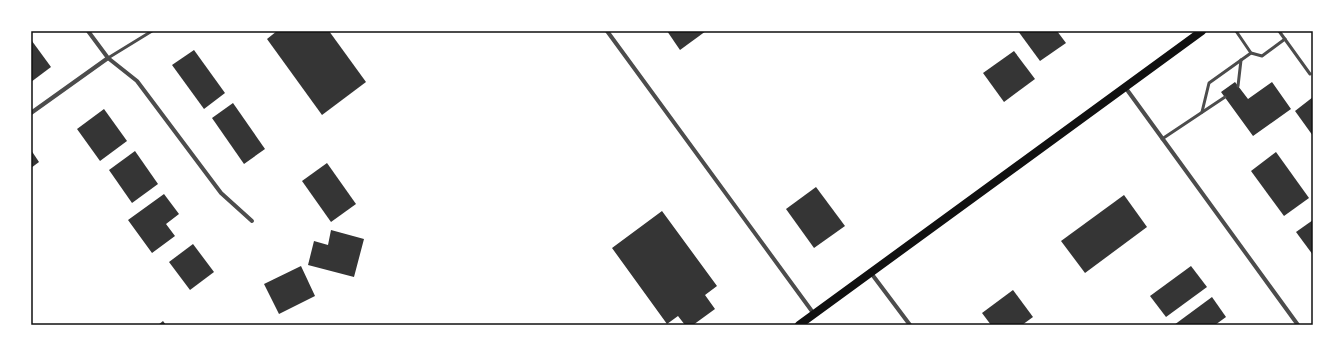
<svg xmlns="http://www.w3.org/2000/svg" width="1344" height="356" font-family="'PT Sans',sans-serif">
<style>
.building{fill:#353535}
.lines{fill:none;stroke-linecap:round;stroke-linejoin:round}
.service{stroke:#4c4c4c;stroke-width:3}
.minor{stroke:#4c4c4c;stroke-width:4}
.secondary{stroke:#111;stroke-width:8}
.neatline{fill:none;stroke:#111;stroke-width:1.5}
</style>
<rect width="100%" height="100%" fill="#fff"/>
<!-- building -->
<g class="building">
<path d="M 277,31 L 329,31 L 366,82 L 322,115 L 267,39 Z"/>
<path d="M 667,31 L 706,31 L 680,50 Z"/>
<path d="M 1018,31 L 1057,31 L 1066,43 L 1040,61 Z"/>
<path d="M 32,41 L 51,67 L 31,82 L 31,42 Z"/>
<path d="M 194,50 L 225,93 L 204,109 L 172,65 Z"/>
<path d="M 1014,51 L 1035,79 L 1004,102 L 983,73 Z"/>
<path d="M 1235,82 L 1248,99 L 1272,82 L 1291,109 L 1253,136 L 1221,92 Z"/>
<path d="M 1313,97 L 1313,136 L 1295,111 Z"/>
<path d="M 233,103 L 265,149 L 244,164 L 212,118 Z"/>
<path d="M 104,109 L 127,141 L 100,161 L 77,129 Z"/>
<path d="M 31,150 L 39,162 L 31,168 Z"/>
<path d="M 135,151 L 158,184 L 132,203 L 109,170 Z"/>
<path d="M 1276,152 L 1309,198 L 1284,216 L 1251,171 Z"/>
<path d="M 327,163 L 356,204 L 331,222 L 302,181 Z"/>
<path d="M 816,187 L 845,226 L 814,248 L 786,209 Z"/>
<path d="M 164,194 L 179,214 L 166,224 L 175,236 L 152,253 L 128,220 Z"/>
<path d="M 1124,195 L 1147,227 L 1085,273 L 1061,241 Z"/>
<path d="M 662,211 L 717,286 L 705,295 L 715,309 L 693,325 L 685,325 L 678,316 L 667,324 L 612,248 Z"/>
<path d="M 1313,220 L 1313,255 L 1296,232 Z"/>
<path d="M 331,230 L 364,239 L 354,277 L 308,265 L 314,241 L 328,245 Z"/>
<path d="M 193,244 L 214,272 L 190,290 L 169,262 Z"/>
<path d="M 301,266 L 315,296 L 279,314 L 264,284 Z"/>
<path d="M 1191,266 L 1207,287 L 1166,317 L 1150,296 Z"/>
<path d="M 1013,290 L 1033,317 L 1022,325 L 991,325 L 982,313 Z"/>
<path d="M 1212,297 L 1226,317 L 1215,325 L 1174,325 Z"/>
<path d="M 163,321 L 166,325 L 158,325 Z"/>
</g>
<g class="lines">
<!-- service -->
<g class="service">
<path d="M 1236,31 L 1251,53 L 1262,56 L 1285,39"/>
<path d="M 1279,31 L 1310,74"/>
<path d="M 108,58 L 152,31"/>
<path d="M 1238,86 L 1241,60"/>
<path d="M 1202,112 L 1209,83 L 1251,53"/>
<path d="M 1162,139 L 1225,97"/>
</g>
<!-- minor -->
<g class="minor">
<path d="M 88,31 L 108,58 L 137,81 L 221,193 L 252,221"/>
<path d="M 607,31 L 814,314"/>
<path d="M 1125,87 L 1298,325"/>
<path d="M 31,113 L 108,58"/>
<path d="M 871,273 L 910,325"/>
</g>
<!-- secondary -->
<path class="secondary" d="M 799,325 L 1202,31"/>
</g>
<!-- border -->
<rect width="1344" height="356" fill="none" stroke="#ffffff" stroke-width="64"/>
<rect x="32" y="32" width="1280" height="292" class="neatline"/>
</svg>
